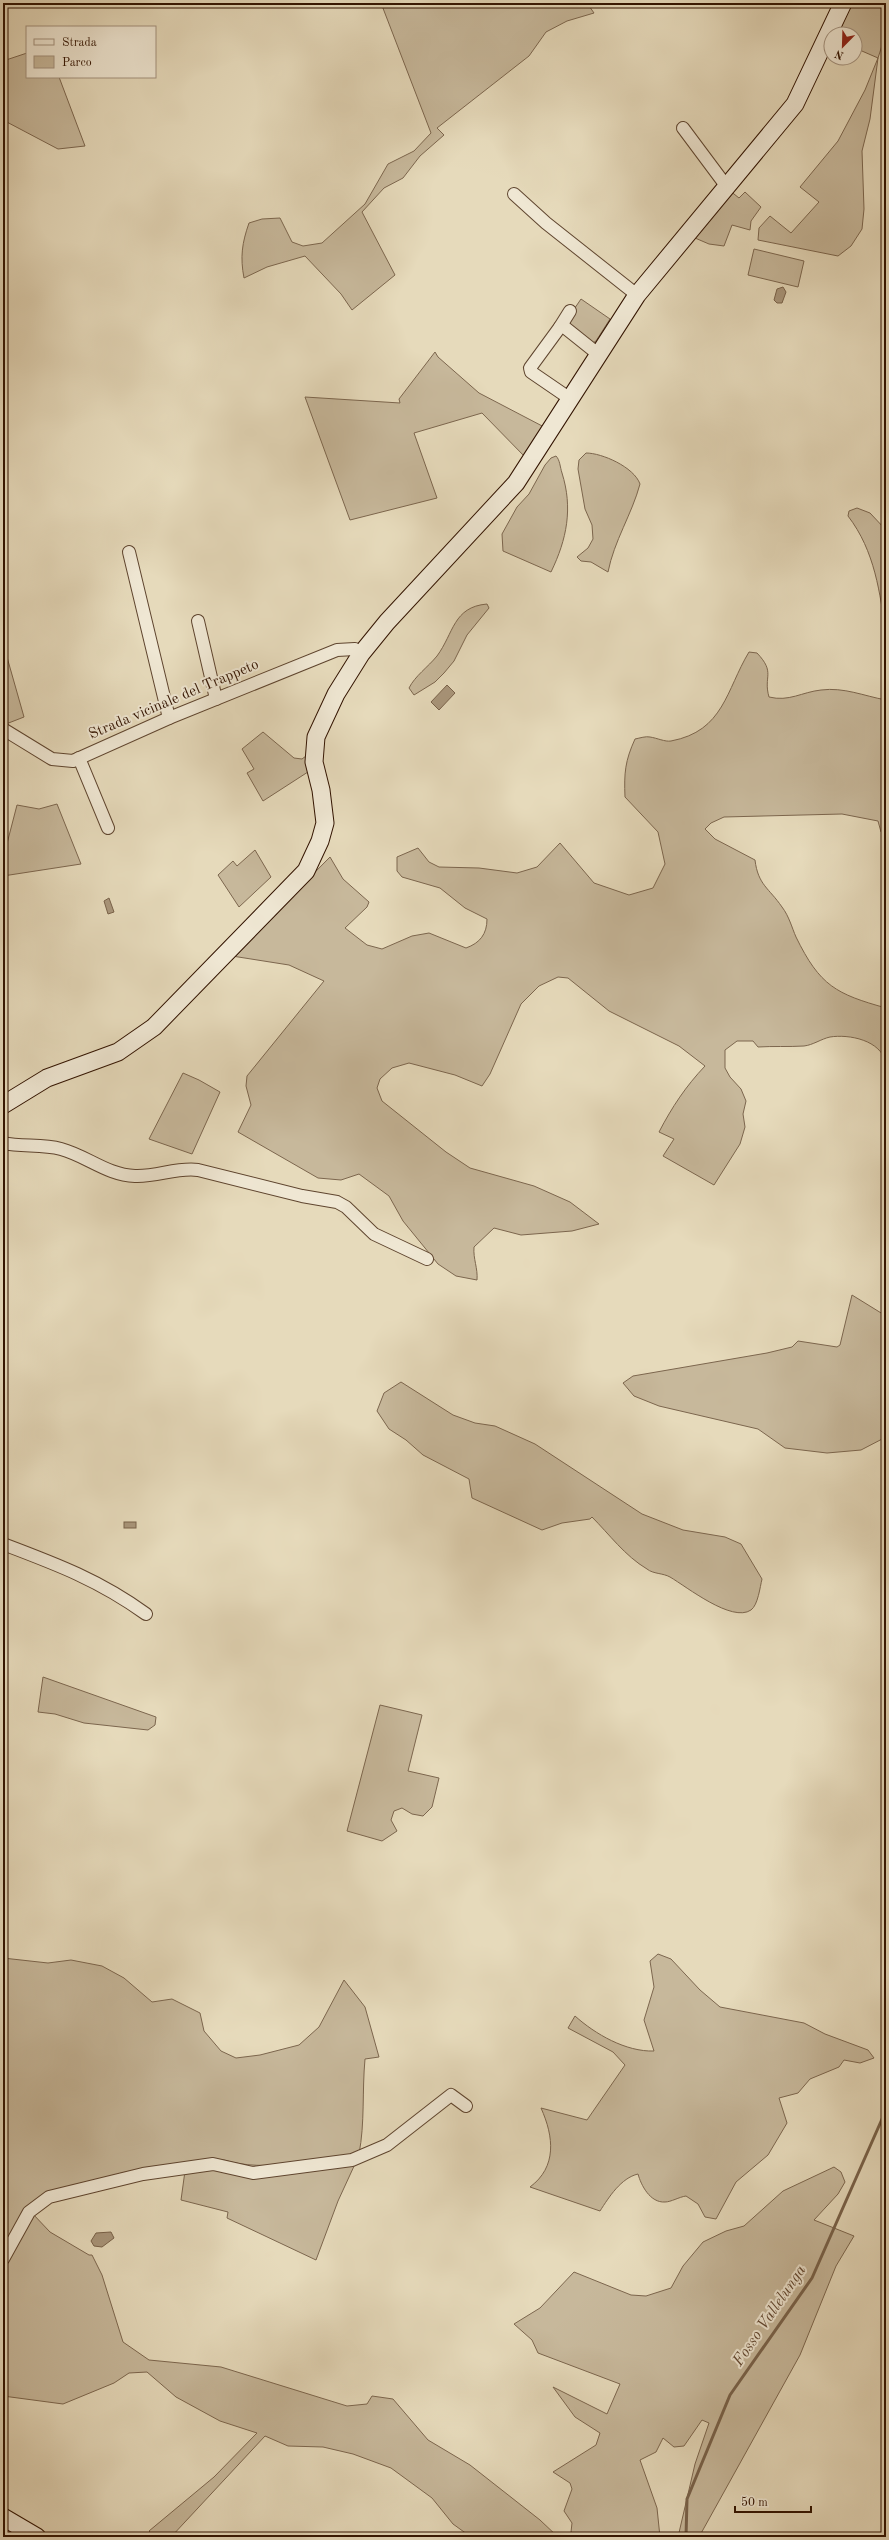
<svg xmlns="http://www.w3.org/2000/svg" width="889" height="2540" font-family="'Old Standard TT',serif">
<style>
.green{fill:#c7b89b;stroke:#7c664e}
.water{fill:#a9967b;stroke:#79624a}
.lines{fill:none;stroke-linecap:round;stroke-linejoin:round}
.stream{stroke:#79624a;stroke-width:3}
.street-casing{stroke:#5f452f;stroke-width:14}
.secondary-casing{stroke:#321300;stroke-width:19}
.street{stroke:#efe7d3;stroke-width:12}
.secondary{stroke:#efe7d3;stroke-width:17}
.labels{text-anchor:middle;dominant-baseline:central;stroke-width:4;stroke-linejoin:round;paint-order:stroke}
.street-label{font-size:15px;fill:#321300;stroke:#efe7d3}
.water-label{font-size:16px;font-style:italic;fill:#624731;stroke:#efe7d3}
</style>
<rect width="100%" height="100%" fill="#e6dabb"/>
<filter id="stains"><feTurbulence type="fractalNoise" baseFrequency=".005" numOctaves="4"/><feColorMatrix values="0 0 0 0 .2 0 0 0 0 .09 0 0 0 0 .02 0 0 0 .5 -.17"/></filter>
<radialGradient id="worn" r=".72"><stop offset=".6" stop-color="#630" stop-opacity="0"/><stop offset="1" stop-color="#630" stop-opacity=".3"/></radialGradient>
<!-- green -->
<g class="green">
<path d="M 381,3 L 587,3 L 594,13 L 567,21 L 546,32 L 529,56 L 437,128 L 444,135 L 420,156 L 403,178 L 384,188 L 362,212 L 395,275 L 352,310 L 341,294 L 305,256 L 267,267 L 244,278 C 240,257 242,243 249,223 L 262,219 L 280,218 L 292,242 L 303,246 L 322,243 L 365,204 L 388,164 L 414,151 L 431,133 Z"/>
<path d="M 852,3 L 886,3 L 886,33 L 878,58 L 870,119 L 862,151 L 864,209 L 862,229 L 851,246 L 838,256 L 758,240 L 759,228 L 770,216 L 791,233 L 819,202 L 800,187 L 838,141 L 865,90 L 878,58 L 855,48 L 855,34 L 838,34 Z"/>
<path d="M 27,53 L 27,77 L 59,77 L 85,146 L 58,149 L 3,120 L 3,61 Z"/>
<path d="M 729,190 L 739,198 L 745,192 L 761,207 L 751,221 L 750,230 L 732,225 L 724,246 L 709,244 L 695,238 Z"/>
<path d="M 754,249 L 804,261 L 798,287 L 748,275 Z"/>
<path d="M 581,299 L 610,319 L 596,341 L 591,344 L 566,321 Z"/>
<path d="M 435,352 L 438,357 L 479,393 L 546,428 L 526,458 L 482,413 L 414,433 L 437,498 L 350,520 L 305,397 L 400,403 L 399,399 Z"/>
<path d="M 586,453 C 602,453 634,467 640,484 C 632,514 614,541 608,572 L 591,562 L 581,561 L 577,557 L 588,548 L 593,539 L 592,525 L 585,509 L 578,469 L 579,460 Z"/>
<path d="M 556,456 C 560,460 560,467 562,473 C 573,508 567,539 551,572 L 503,551 L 502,534 L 517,507 L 529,494 L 545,465 L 551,458 Z"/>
<path d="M 857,508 L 870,513 L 886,530 L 886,635 C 880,593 875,551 848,516 L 849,511 Z"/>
<path d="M 487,604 L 489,608 L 467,635 L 454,661 L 444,673 L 435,682 L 414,695 L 409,688 C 415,676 428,667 437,656 C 454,633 453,607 487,604 Z"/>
<path d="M 3,643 L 24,717 L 6,724 L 3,722 Z"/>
<path d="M 749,652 L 757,653 C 776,673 763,676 769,697 C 789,702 802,692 821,690 C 844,687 864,696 886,700 L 886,830 L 881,832 L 878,821 L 842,814 L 724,817 L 711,823 L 705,829 L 715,839 L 755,860 C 758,885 769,888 782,907 C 789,916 792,928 796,937 C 820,986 836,994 886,1008 L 886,1063 C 881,1040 849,1034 830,1037 C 821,1039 813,1045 804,1046 C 788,1047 773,1046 758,1047 L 753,1041 L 737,1041 L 725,1050 L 725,1068 L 730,1077 L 741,1089 L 746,1101 L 743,1114 L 745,1127 L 740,1144 L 714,1185 L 663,1156 L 674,1139 L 659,1132 C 672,1107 686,1086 705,1066 L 679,1046 L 609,1011 L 568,978 L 558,977 L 539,986 L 521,1004 L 490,1074 L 482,1086 L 455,1075 L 409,1063 L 392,1068 L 380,1079 L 377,1088 L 382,1101 L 446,1152 L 470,1168 L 534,1186 L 570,1202 L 599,1224 L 572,1231 L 521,1235 L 494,1228 L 474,1247 C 473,1259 478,1268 477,1280 L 456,1276 L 438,1264 L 403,1221 L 389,1196 L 359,1174 L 341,1180 L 318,1178 L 238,1132 L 251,1105 L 246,1086 L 247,1076 L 324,981 L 289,965 L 232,956 L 330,857 L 343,879 L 369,902 L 367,907 L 345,928 L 367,945 L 382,949 L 412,936 L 429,933 L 466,948 C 480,943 487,934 487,919 L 465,908 L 440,888 L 402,877 L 397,871 L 397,857 L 418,848 L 429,862 L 439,867 L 479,868 L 517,873 L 537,867 L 560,843 L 594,883 L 629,895 L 653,888 L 665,864 L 658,832 L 625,797 C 624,773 625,761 635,739 C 640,738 646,736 650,737 C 657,738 665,742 671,741 C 724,731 726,690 749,652 Z"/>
<path d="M 263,732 L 294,758 L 302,759 L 306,756 L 311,770 L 263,801 L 247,773 L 254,769 L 242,749 Z"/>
<path d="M 57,804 L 81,864 L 3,876 L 3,859 L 17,805 L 39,809 Z"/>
<path d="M 255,850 L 271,877 L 239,907 L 218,875 L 233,861 L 237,866 Z"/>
<path d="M 183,1073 L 199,1080 L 220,1092 L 192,1154 L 149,1139 Z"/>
<path d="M 852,1295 L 886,1316 L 886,1437 L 861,1450 L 827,1453 L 785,1448 L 758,1429 L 659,1406 L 634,1396 L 623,1383 L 633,1376 L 767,1353 L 792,1347 L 798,1341 L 837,1347 L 840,1345 Z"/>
<path d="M 401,1382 L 453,1415 L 475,1423 L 495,1426 L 535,1444 L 642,1514 L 683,1530 L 725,1537 L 741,1544 L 762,1579 C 760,1587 758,1605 751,1610 C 732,1623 687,1587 670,1577 C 663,1573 653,1574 647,1569 C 625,1556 609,1534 592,1517 L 590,1519 L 562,1523 L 542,1530 L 472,1498 L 469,1479 L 423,1455 L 406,1440 L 389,1429 L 377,1411 L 384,1393 Z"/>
<path d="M 43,1677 L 156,1717 L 155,1725 L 148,1730 L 84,1723 L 55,1714 L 38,1712 Z"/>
<path d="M 380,1705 L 422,1715 L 408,1771 L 439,1778 L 432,1807 L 423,1816 L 412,1814 L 402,1808 L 394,1811 L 391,1820 L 397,1831 L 382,1841 L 347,1831 Z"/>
<path d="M 658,1954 L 671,1959 L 700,1990 L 720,2007 L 804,2023 L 825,2034 L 868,2050 L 874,2058 L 860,2063 L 844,2060 L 839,2067 L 810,2079 L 798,2093 L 779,2098 L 787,2123 L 768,2155 L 736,2182 L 716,2219 L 705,2217 L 698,2204 L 686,2196 C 679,2197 671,2202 665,2202 C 650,2203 641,2185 638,2174 C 621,2178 609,2197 600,2211 L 530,2187 C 557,2167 554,2137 541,2108 L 587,2120 L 625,2065 L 613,2052 L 568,2028 L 575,2016 C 595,2034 626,2052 654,2051 L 644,2020 L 654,1987 L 650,1961 Z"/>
<path d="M 3,1958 L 48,1963 L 71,1960 L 102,1966 L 124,1978 L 152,2002 L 172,1999 L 200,2013 L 204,2031 L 221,2051 L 236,2058 L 260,2055 L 299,2045 L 319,2027 L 344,1980 L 365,2007 L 379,2057 L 365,2059 C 362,2091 365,2123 359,2154 C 318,2159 264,2173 224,2160 L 50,2193 L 3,2251 Z"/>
<path d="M 355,2164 L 338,2201 L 316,2260 L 227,2218 L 228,2212 L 181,2200 L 185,2171 Z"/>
<path d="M 834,2167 L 841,2172 L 845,2182 L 838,2194 L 814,2220 L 854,2236 L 836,2266 L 800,2355 L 699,2537 L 678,2537 L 695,2464 L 709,2423 L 702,2420 L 684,2446 L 674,2447 L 663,2438 L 656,2452 L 640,2460 L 657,2508 L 660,2537 L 585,2537 L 571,2532 L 572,2523 L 564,2511 L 572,2489 L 570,2483 L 553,2472 L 596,2445 L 600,2433 L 575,2417 L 553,2387 L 607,2414 L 620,2384 L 538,2353 L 532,2340 L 514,2324 L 540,2308 L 574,2272 L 631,2295 L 646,2296 L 671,2288 L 683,2266 L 703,2242 L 726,2231 L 744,2226 L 783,2191 Z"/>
<path d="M 32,2213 L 50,2232 L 89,2255 L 92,2255 L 102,2275 L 123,2342 L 149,2360 L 221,2367 L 347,2406 L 367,2404 L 372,2396 L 393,2399 L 428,2440 L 470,2465 L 540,2520 L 558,2537 L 471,2537 L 453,2524 L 432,2498 L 391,2468 L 353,2454 L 323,2447 L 288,2446 L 265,2436 L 171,2537 L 155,2537 L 149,2531 L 214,2477 L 257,2433 L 220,2421 L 176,2397 L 147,2372 L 129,2373 L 114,2383 L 63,2404 L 3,2396 L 3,2268 Z"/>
<path d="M 3,2525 L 23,2537 L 8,2537 L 3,2534 Z"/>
</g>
<!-- water -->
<g class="water">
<path d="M 783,287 L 786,292 L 782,303 L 777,303 L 774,300 L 777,289 Z"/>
<path d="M 447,685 L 455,693 L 439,710 L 431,702 Z"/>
<path d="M 109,898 L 114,912 L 108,914 L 104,901 Z"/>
<rect x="124" y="1522" width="12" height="6"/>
<path d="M 111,2232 L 114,2238 L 102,2247 L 94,2246 L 91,2241 L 96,2233 Z"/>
</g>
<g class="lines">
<!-- stream -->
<path class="stream" d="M 686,2537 L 687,2499 L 730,2395 L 812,2278 L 886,2110"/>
<!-- street casing -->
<g class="street-casing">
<g id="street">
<path d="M 683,128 L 727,187"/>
<path d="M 514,194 L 546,223 L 637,295"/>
<path d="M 560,327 L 570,311"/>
<path d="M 569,398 L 531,372 L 530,368 L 560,327 L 563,326 L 598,354"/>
<path d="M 129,552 L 169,718"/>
<path d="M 198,621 L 216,699"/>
<path d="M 3,729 L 52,759 L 73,761 L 169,718 L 337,650 L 355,649 L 361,654"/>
<path d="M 79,758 L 108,828"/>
<path d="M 3,1143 C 22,1147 42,1144 61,1149 C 87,1156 107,1175 135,1176 C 157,1177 177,1167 198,1170 L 302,1196 L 337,1202 L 346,1207 L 374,1234 L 427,1259"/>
<path d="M 3,1544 C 56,1564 99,1580 146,1614"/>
<path d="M 3,2259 L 29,2212 L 49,2197 L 143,2174 L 213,2164 L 253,2173 L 352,2160 L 387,2145 L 451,2095 L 466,2106"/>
</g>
</g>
<!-- secondary casing -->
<g class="secondary-casing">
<g id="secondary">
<path d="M 3,1105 L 47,1078 L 118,1052 L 154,1027 L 306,871 L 320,841 L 325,823 L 321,790 L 314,762 L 316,737 L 336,694 L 361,654 L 387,622 L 516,483 L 637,295 L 795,104 L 843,3"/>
<path d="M 3,2517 L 37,2537"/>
</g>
</g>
<!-- street -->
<use href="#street" class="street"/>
<!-- secondary -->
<use href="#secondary" class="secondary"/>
</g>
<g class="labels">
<!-- street labels -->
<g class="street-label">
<text transform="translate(174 700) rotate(-23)">Strada vicinale del Trappeto</text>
</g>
<!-- water labels -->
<g class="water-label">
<text transform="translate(770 2316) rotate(-56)">Fosso Vallelunga</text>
</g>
</g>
<!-- margin -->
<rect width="889" height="2540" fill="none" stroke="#e6dabb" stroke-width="16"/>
<rect x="4" y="4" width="881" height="2532" fill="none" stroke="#321300" stroke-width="2"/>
<rect x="8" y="8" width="873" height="2524" fill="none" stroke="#321300"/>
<!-- legend -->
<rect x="26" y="26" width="130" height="52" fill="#efe7d3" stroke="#a3927f"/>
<rect x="34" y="39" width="20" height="6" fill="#efe7d3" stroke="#a3927f"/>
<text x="62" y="46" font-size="12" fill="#321300">Strada</text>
<rect x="34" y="56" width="20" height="12" fill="#c7b89b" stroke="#a3927f"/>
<text x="62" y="66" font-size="12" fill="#321300">Parco</text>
<!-- north arrow -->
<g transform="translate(843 46) rotate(203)"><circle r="19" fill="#efe7d3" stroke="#a3927f"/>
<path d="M0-3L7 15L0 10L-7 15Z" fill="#8f2418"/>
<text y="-6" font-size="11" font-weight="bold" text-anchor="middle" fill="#321300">N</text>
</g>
<!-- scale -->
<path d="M735 2506v6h76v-6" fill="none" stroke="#321300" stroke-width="2"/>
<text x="741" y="2506" font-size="12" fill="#321300" stroke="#efe7d3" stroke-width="3" paint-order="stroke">50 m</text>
<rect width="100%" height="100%" filter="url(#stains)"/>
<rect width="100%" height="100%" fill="url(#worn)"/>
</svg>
